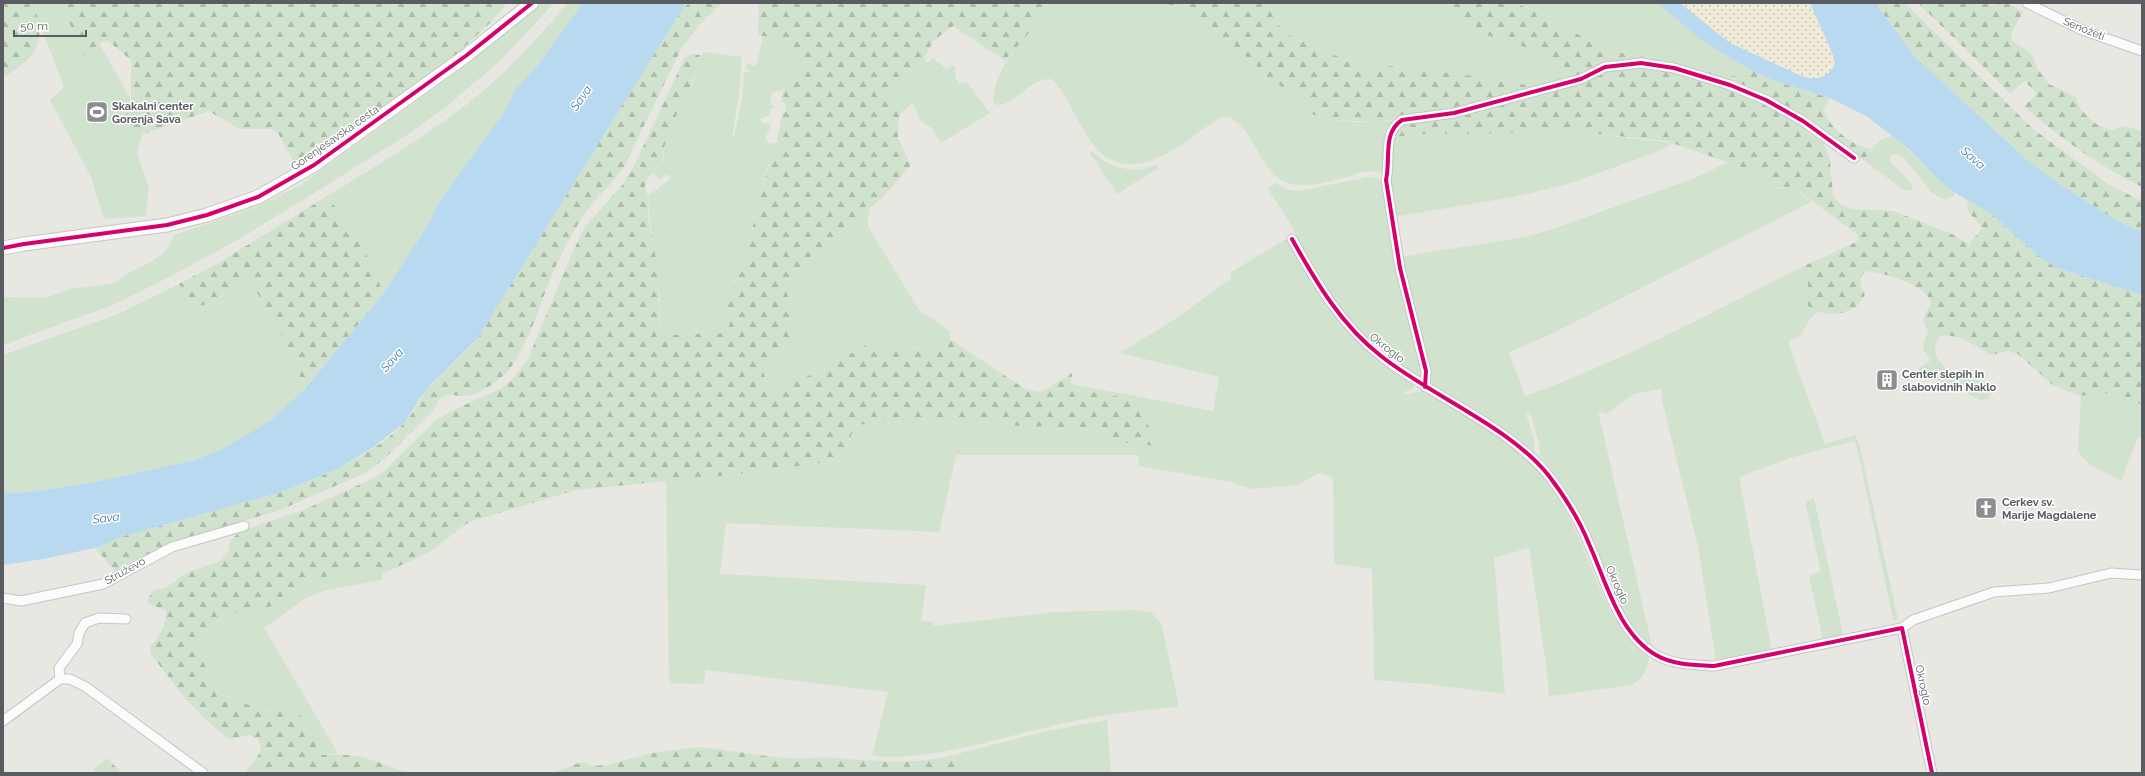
<svg xmlns="http://www.w3.org/2000/svg" width="2145" height="776" font-family="Raleway,sans-serif">
<style>
.green{fill:#d1e3ce}
.forest{fill:url(#forest-firs)}
.sand{fill:url(#sand-dots)}
.water{fill:#b8d9f0}
.lines{fill:none;stroke-linecap:round;stroke-linejoin:round}
.street-casing{stroke:#c5c5c5;stroke-width:11}
.secondary-casing{stroke:#c5c5c4;stroke-width:15}
.street{stroke:#fcfbfb;stroke-width:9}
.secondary{stroke:#fcfbfb;stroke-width:13}
.rail{stroke:#e0e0df;stroke-width:3;stroke-dasharray:1 5;stroke-linecap:butt}
.cycleway-casing{stroke:#fff;stroke-width:6}
.cycleway{stroke:#d6006c;stroke-width:4}
.labels{text-anchor:middle;dominant-baseline:central;stroke-width:3;stroke-linejoin:round;paint-order:stroke}
.street-label{font-size:11px;fill:#595c60;stroke:#fff}
.poi-label{font-size:11px;font-weight:bold;fill:#595c60;stroke:#fff;text-anchor:start}
.water-label{font-size:12px;font-style:italic;fill:#477aae;stroke:#fff}
</style>
<defs>
<pattern id="forest-firs" width="22" height="20" patternUnits="userSpaceOnUse"><rect width="22" height="20" fill="#d1e3ce"/><path d="M5 1l3.5 6h-7zM16 11l3.5 6h-7z" fill="#adbbab"/></pattern>
<pattern id="sand-dots" width="8" height="8" patternUnits="userSpaceOnUse"><rect width="8" height="8" fill="#f0ead8"/><path d="M2 2h.1M6 6h.1" fill="none" stroke="#c5c1b3" stroke-width="1.8" stroke-linecap="round"/></pattern>
</defs>
<rect width="100%" height="100%" fill="#e8e7e2"/>
<!-- green -->
<g class="green">
<path d="M 32,3 L 70,3 L 79,8 L 145,124 L 137,154 L 149,187 L 146,216 L 104,219 L 91,177 L 50,100 L 64,87 Z"/>
<path d="M 541,3 L 554,3 L 501,60 L 446,107 L 407,135 L 327,185 L 241,238 L 158,283 L 110,306 L 3,345 L 3,297 L 44,298 L 74,288 L 112,284 C 118,282 120,278 125,275 C 144,264 167,259 174,235 L 253,208 L 299,186 L 458,71 Z"/>
<path d="M 568,3 L 583,3 L 537,66 L 515,90 L 507,108 L 440,201 L 428,225 L 383,294 L 375,271 L 354,235 L 345,227 L 337,213 L 329,195 C 376,166 423,138 467,104 C 504,75 537,39 568,3 Z"/>
<path d="M 1054,3 L 1157,3 L 1177,6 L 1199,16 L 1255,64 L 1268,80 L 1295,93 L 1305,104 L 1310,113 C 1332,124 1369,123 1393,121 L 1385,170 L 1381,173 L 1373,171 L 1363,172 C 1340,178 1308,191 1285,182 C 1257,171 1249,109 1219,118 C 1189,138 1143,183 1105,156 C 1093,148 1086,134 1079,122 C 1070,108 1064,89 1051,79 C 1030,77 1019,104 997,105 L 993,101 C 995,62 1030,32 1054,3 Z"/>
<path d="M 1273,3 L 1439,3 L 1460,21 L 1489,36 L 1516,43 L 1562,65 L 1571,78 L 1546,89 L 1497,79 L 1390,66 L 1367,69 L 1285,34 L 1275,20 L 1271,10 Z"/>
<path d="M 1514,3 L 1658,3 L 1701,40 L 1752,71 L 1751,73 L 1729,77 L 1716,76 L 1706,70 L 1687,68 L 1651,58 L 1622,53 L 1604,47 L 1561,26 L 1549,16 Z"/>
<path d="M 763,36 L 790,41 L 797,53 L 801,69 L 790,78 L 782,91 L 773,91 L 770,103 L 775,107 L 771,109 L 770,115 L 760,119 L 764,124 L 768,123 L 771,126 L 765,138 L 770,144 L 778,142 L 781,148 L 778,160 L 769,162 L 756,210 L 748,253 L 737,268 L 733,287 L 723,305 L 732,318 L 726,333 L 671,335 L 665,333 C 658,325 661,310 660,300 C 658,265 649,231 648,196 L 671,178 L 667,174 L 659,179 L 652,172 L 658,169 L 663,160 L 665,144 L 683,98 L 688,98 L 695,78 L 694,70 L 703,52 L 742,57 L 739,95 L 732,136 L 734,137 L 743,94 L 744,72 L 749,73 L 750,70 L 745,68 L 747,63 L 756,66 Z"/>
<path d="M 933,58 L 947,69 L 952,65 L 956,68 L 955,76 L 959,84 L 967,82 L 990,113 L 941,143 L 932,128 L 920,120 L 916,109 L 912,103 L 899,115 L 895,111 L 891,99 L 899,84 L 924,59 L 927,63 Z"/>
<path d="M 1558,130 L 1672,143 L 1662,150 L 1568,184 L 1513,197 L 1393,217 L 1391,193 L 1393,137 C 1447,131 1503,134 1558,130 Z"/>
<path d="M 1893,136 L 1954,192 L 1954,196 L 1945,200 L 1933,194 L 1903,157 L 1897,154 L 1891,155 L 1890,162 L 1904,175 L 1913,187 L 1911,190 L 1904,190 L 1865,161 C 1872,148 1877,138 1893,136 Z"/>
<path d="M 1092,151 C 1107,168 1135,175 1156,165 L 1158,168 L 1117,194 L 1090,153 Z"/>
<path d="M 1728,162 L 1766,175 L 1768,183 L 1779,189 L 1793,187 L 1811,202 L 1547,336 L 1509,352 L 1525,396 C 1622,362 1712,312 1804,266 L 1808,273 L 1808,306 L 1818,312 L 1810,319 L 1801,335 L 1788,342 L 1825,444 L 1855,435 L 1859,443 L 1898,619 L 1893,620 L 1858,451 L 1854,441 L 1790,458 L 1739,477 L 1772,651 L 1716,662 L 1698,546 L 1661,396 L 1662,389 L 1634,394 L 1606,414 L 1598,411 L 1652,646 L 1636,630 L 1623,612 L 1613,592 L 1585,521 L 1561,482 L 1540,456 L 1539,443 L 1530,413 L 1526,414 L 1534,439 L 1534,454 L 1433,386 L 1400,257 L 1525,237 L 1553,229 L 1695,178 Z"/>
<path d="M 1369,177 L 1378,178 L 1382,183 L 1422,366 L 1420,378 L 1386,356 L 1350,321 L 1328,290 L 1300,244 L 1292,226 L 1268,189 L 1275,183 L 1289,190 L 1299,191 Z"/>
<path d="M 868,210 L 870,212 L 868,217 L 868,226 L 919,310 L 950,331 L 950,339 L 941,347 L 884,348 L 868,344 L 820,371 L 770,393 L 763,371 L 785,347 L 788,294 L 784,287 L 805,261 Z"/>
<path d="M 1286,239 C 1295,246 1315,286 1324,299 C 1347,334 1377,360 1412,384 L 1414,388 L 1404,392 L 1405,395 C 1410,394 1417,391 1423,392 C 1436,395 1450,407 1462,414 C 1487,429 1514,444 1534,465 C 1578,511 1588,577 1622,630 C 1630,641 1639,649 1649,659 C 1646,670 1644,679 1632,685 L 1549,696 L 1547,673 L 1529,548 L 1494,558 L 1505,694 L 1427,684 L 1374,680 L 1372,569 L 1336,564 L 1334,561 L 1333,477 L 1319,473 L 1297,485 L 1251,489 L 1232,482 L 1139,466 L 1138,455 L 956,455 L 939,532 L 726,523 L 720,574 L 926,585 L 921,621 L 933,622 L 934,626 L 1055,612 L 1137,610 L 1151,612 L 1162,625 L 1179,707 C 1131,710 1082,718 1035,730 C 981,743 928,761 872,756 L 888,692 L 706,670 L 703,684 L 669,683 L 666,480 L 730,475 L 842,460 L 855,425 L 930,419 L 998,419 L 1017,426 L 1102,428 L 1116,442 L 1136,400 L 1071,388 L 1071,384 L 1213,411 L 1219,377 L 1120,353 L 1175,319 L 1232,278 L 1230,273 Z"/>
<path d="M 245,281 L 251,282 C 261,300 303,365 300,381 L 305,389 L 271,420 L 224,448 L 195,460 L 95,482 L 31,492 L 3,493 L 3,355 L 118,314 L 179,284 L 193,307 L 208,304 Z"/>
<path d="M 1929,331 L 1938,338 L 1935,345 L 1936,356 L 1947,370 L 1954,375 L 1983,381 L 1991,391 L 1989,399 C 1977,403 1968,392 1958,387 C 1943,380 1927,381 1913,372 L 1929,362 L 1930,358 L 1923,349 L 1924,340 Z"/>
<path d="M 2099,392 L 2123,396 L 2142,405 L 2142,438 L 2138,437 L 2121,481 L 2089,464 L 2078,452 L 2081,396 Z"/>
<path d="M 1814,498 L 1843,635 L 1823,640 L 1809,576 L 1821,571 L 1805,502 Z"/>
<path d="M 366,566 L 377,568 L 382,574 L 382,580 L 326,590 L 306,598 L 264,628 L 338,753 L 322,755 L 318,751 L 310,729 L 302,716 L 284,708 L 267,712 L 220,694 L 199,654 L 199,641 L 215,622 L 240,611 L 261,610 L 270,607 L 282,597 L 306,582 Z"/>
<path d="M 1107,720 L 1111,773 L 987,773 L 959,763 L 953,755 L 1047,731 Z"/>
</g>
<!-- forest -->
<g class="forest">
<path d="M 3,3 L 32,3 C 50,37 35,61 3,77 Z"/>
<path d="M 54,3 L 507,3 L 489,24 L 449,61 L 301,166 L 292,159 L 278,133 L 271,129 L 239,129 L 209,111 L 135,137 L 130,128 L 127,112 L 131,100 L 131,60 L 108,41 L 97,44 L 93,54 L 84,56 L 76,33 Z"/>
<path d="M 689,3 L 722,3 L 700,24 L 681,49 L 624,167 C 614,181 603,192 592,204 C 579,220 569,240 559,259 C 542,294 534,335 511,367 C 502,380 478,396 462,396 C 456,396 451,393 444,396 C 438,399 436,405 434,410 L 383,460 L 363,474 L 280,510 L 187,538 L 154,551 L 116,572 L 95,548 L 124,536 L 285,491 C 326,475 375,455 406,421 C 416,410 421,395 432,384 C 446,368 463,355 477,339 L 681,10 Z"/>
<path d="M 759,3 L 1054,3 L 1005,61 L 953,26 L 933,41 L 924,59 L 899,84 L 891,99 L 899,115 L 898,138 L 911,165 L 882,198 L 805,261 L 784,287 C 805,331 793,339 763,371 L 770,392 L 820,371 L 868,344 L 884,348 L 941,347 L 950,339 L 1025,389 L 1041,392 L 1072,373 L 1071,388 L 1136,400 L 1158,446 L 1116,442 L 1102,428 L 1017,426 L 998,419 L 930,419 L 855,425 L 842,460 L 730,475 L 576,490 L 469,522 L 428,553 L 382,574 L 377,568 L 366,566 L 306,582 L 282,597 L 270,607 L 261,610 L 240,611 L 215,622 L 199,640 L 199,654 L 220,694 L 267,712 L 272,712 L 277,708 C 296,708 309,720 315,737 C 317,744 317,750 322,755 C 337,754 349,754 365,758 C 382,762 398,772 416,773 L 245,773 L 260,753 L 261,745 L 257,739 L 250,735 L 230,739 L 226,737 C 196,714 174,685 151,654 L 150,647 C 159,638 168,623 166,610 L 148,604 L 148,599 L 152,591 L 167,587 L 186,573 L 218,562 L 228,552 L 230,542 L 234,537 L 243,530 L 301,511 L 372,479 L 384,471 L 436,420 L 449,412 L 502,388 L 513,378 L 528,359 L 566,267 L 584,228 L 623,184 L 636,162 L 685,57 L 691,54 L 700,55 C 694,70 693,84 688,99 L 683,98 L 665,144 L 661,164 L 646,180 L 645,188 L 648,196 L 648,217 L 658,269 L 660,324 L 665,333 L 671,335 L 726,333 L 732,318 L 722,305 L 733,287 L 737,268 L 748,253 L 756,210 L 770,162 L 778,160 L 781,148 L 777,140 L 782,115 L 786,111 L 786,105 L 781,101 C 783,86 789,78 801,69 L 797,53 L 790,41 L 758,35 Z"/>
<path d="M 1157,3 L 1273,3 L 1271,10 L 1275,20 L 1285,34 L 1367,69 L 1390,66 L 1497,79 L 1546,89 L 1571,78 L 1562,65 L 1516,43 L 1489,36 L 1460,21 L 1439,3 L 1514,3 L 1549,16 L 1561,26 L 1604,47 L 1622,53 L 1651,58 L 1687,68 L 1706,70 L 1716,76 L 1729,77 L 1751,73 L 1752,71 L 1775,81 L 1830,98 L 1823,109 C 1829,128 1852,146 1871,149 L 1865,161 L 1816,126 L 1808,125 L 1806,131 L 1824,143 L 1830,160 L 1833,196 L 1842,205 L 1852,209 L 1894,211 L 1954,235 L 1969,244 L 1982,228 L 1968,211 L 1967,200 L 1992,214 L 2036,254 L 2055,267 L 2142,295 L 2142,405 L 2123,396 L 2099,392 L 2081,396 L 2054,386 L 2018,354 L 2008,351 L 1990,355 C 1982,348 1947,328 1938,338 C 1922,326 1919,321 1931,305 C 1931,285 1881,272 1865,271 C 1858,279 1859,285 1865,294 C 1855,318 1826,318 1808,306 L 1808,273 L 1804,266 L 1858,241 L 1858,235 L 1793,187 L 1773,188 L 1768,183 L 1765,175 L 1666,141 L 1558,130 L 1515,133 L 1425,134 L 1393,137 L 1398,119 L 1377,122 L 1334,120 L 1314,115 L 1310,113 L 1305,104 L 1295,93 L 1268,80 L 1255,64 L 1199,16 L 1195,17 L 1177,6 Z"/>
<path d="M 1875,3 L 1905,3 L 2033,129 L 2110,185 L 2142,201 L 2142,232 L 2117,221 L 2061,185 L 2028,161 L 1915,57 Z"/>
<path d="M 1918,3 L 1987,3 L 1992,6 C 2003,0 2012,4 2022,12 C 2021,20 2012,26 2011,40 L 2027,50 L 2033,57 L 2037,68 L 2049,84 L 2075,96 L 2080,109 L 2096,124 L 2111,130 L 2125,126 L 2142,131 L 2142,187 C 2100,166 2059,138 2024,106 L 2037,94 L 2025,81 L 2010,93 Z"/>
<path d="M 329,195 L 345,227 L 354,235 L 363,249 L 375,271 L 383,294 L 305,389 L 300,381 C 303,365 261,300 251,282 L 245,281 L 208,304 L 193,307 L 179,284 L 220,262 Z"/>
<path d="M 697,747 C 727,749 757,756 787,758 C 803,759 819,757 836,758 C 875,761 915,765 953,755 L 959,763 L 987,773 L 553,773 L 576,764 L 582,762 L 592,766 L 607,765 L 652,753 Z"/>
<path d="M 107,758 L 122,773 L 95,773 L 94,769 Z"/>
</g>
<!-- sand -->
<path class="sand" d="M 1680,3 L 1810,3 L 1834,57 L 1835,65 C 1830,72 1825,78 1816,79 C 1806,80 1739,49 1728,42 C 1712,30 1696,16 1680,3 Z"/>
<!-- water -->
<g class="water">
<path d="M 583,3 L 686,3 L 477,339 L 432,383 L 420,398 L 405,422 L 371,449 L 337,469 L 285,491 L 124,536 L 95,548 L 43,559 L 3,565 L 3,493 L 31,492 L 95,482 L 195,460 L 224,448 L 271,420 L 305,389 L 383,294 L 428,225 L 440,201 L 507,108 L 515,90 L 537,66 Z"/>
<path d="M 1658,3 L 1680,3 L 1730,43 L 1801,76 L 1814,79 L 1822,77 L 1829,73 L 1835,65 L 1834,57 L 1810,3 L 1875,3 L 1915,57 L 2028,161 L 2061,185 L 2117,221 L 2142,232 L 2142,295 L 2055,267 L 2036,254 L 1992,214 L 1954,192 L 1939,180 L 1911,151 L 1868,117 L 1830,98 L 1775,81 L 1752,71 L 1701,40 Z"/>
</g>
<g class="lines">
<!-- street casing -->
<g class="street-casing">
<g id="street">
<path d="M 2027,3 L 2082,30 L 2142,51"/>
<path d="M 1292,239 C 1316,282 1341,325 1381,356 C 1431,396 1509,426 1549,476 C 1565,497 1579,519 1589,544 C 1606,581 1618,633 1656,655 C 1673,665 1695,665 1714,666 L 1902,628 L 1932,773"/>
<path d="M 1425,387 L 1426,371 L 1400,268 L 1386,180 C 1391,159 1382,133 1402,120 L 1454,113 L 1581,79 L 1605,67 L 1641,63 L 1674,68 L 1730,85 L 1766,100 L 1803,121 L 1854,158"/>
<path d="M 3,598 L 21,601 L 103,584 L 172,547 L 244,526"/>
<path d="M 1902,628 L 1913,620 L 1994,592 L 2049,588 L 2111,573 L 2142,575"/>
<path d="M 60,679 L 70,679 L 86,687 L 203,773"/>
<path d="M 3,721 L 60,679 L 59,668 L 77,644 L 79,633 L 85,623 L 99,618 L 126,619"/>
</g>
</g>
<!-- secondary casing -->
<g class="secondary-casing">
<path id="secondary" d="M 3,248 L 24,244 L 167,225 L 207,215 L 258,197 L 314,165 L 467,55 L 532,3"/>
</g>
<!-- street -->
<use href="#street" class="street"/>
<!-- secondary -->
<use href="#secondary" class="secondary"/>
<!-- rail -->
<g class="rail">
<path d="M 1911,3 L 2025,117 L 2091,168 L 2142,196"/>
<path d="M 3,351 L 129,305 L 248,241 L 374,163 L 421,131 L 466,97 L 523,46 L 560,3"/>
</g>
<!-- cycleway casing -->
<g class="cycleway-casing">
<g id="cycleway">
<path d="M 1292,239 C 1316,282 1341,325 1381,356 C 1431,396 1509,426 1549,476 C 1565,497 1579,519 1589,544 C 1606,581 1618,633 1656,655 C 1673,665 1695,665 1714,666 L 1902,628 L 1932,773"/>
<path d="M 3,248 L 24,244 L 167,225 L 207,215 L 258,197 L 314,165 L 467,55 L 532,3"/>
<path d="M 1425,387 L 1426,371 L 1400,268 L 1386,180 C 1391,159 1382,133 1402,120 L 1454,113 L 1581,79 L 1605,67 L 1641,63 L 1674,68 L 1730,85 L 1766,100 L 1803,121 L 1854,158"/>
</g>
</g>
<!-- cycleway -->
<use href="#cycleway" class="cycleway"/>
</g>
<!-- icons -->
<defs>
<g id="stadium-square" transform="scale(1.15)"><rect x="-9" y="-9" width="18" height="18" rx="4" fill="#8b8d8e" stroke="#fff"/><path d="M0-5a6.5 5 0 1 0 0 10a6.5 5 0 1 0 0-10ZM-3.5-1.8h7v3.6h-7Z" fill="#fff"/></g>
<g id="building-square" transform="scale(1.15)"><rect x="-9" y="-9" width="18" height="18" rx="4" fill="#8b8d8e" stroke="#fff"/><path d="M-4-6H4V6H1V3H-1V6H-4ZM-2.5-4.3h1.7v1.8h-1.7ZM.8-4.3h1.7v1.8H.8ZM-2.5-1h1.7V.8h-1.7ZM.8-1h1.7V.8H.8Z" fill="#fff"/></g>
<g id="church-square" transform="scale(1.15)"><rect x="-9" y="-9" width="18" height="18" rx="4" fill="#8b8d8e" stroke="#fff"/><path d="M-1.2-6h2.4v3.5h3.3v2.4h-3.3V6h-2.4V-.1h-3.3v-2.4h3.3Z" fill="#fff"/></g>
</defs>
<g fill-rule="evenodd">
<use href="#stadium-square" x="97" y="112"/>
<use href="#building-square" x="1887" y="380"/>
<use href="#church-square" x="1986" y="508"/>
</g>
<g class="labels">
<!-- street labels -->
<g class="street-label">
<text transform="translate(2084 29) rotate(22)">Senožeti</text>
<text transform="translate(335 138) rotate(-35)">Gorenjesavska cesta</text>
<text transform="translate(1387 348) rotate(38)">Okroglo</text>
<text transform="translate(125 571) rotate(-29)">Struževo</text>
<text transform="translate(1617 585) rotate(66)">Okroglo</text>
<text transform="translate(1923 685) rotate(78)">Okroglo</text>
</g>
<!-- poi labels -->
<g class="poi-label">
<text x="112" y="106">Skakalni center<tspan x="112" dy="13">Gorenja Sava</tspan></text>
<text x="1902" y="374">Center slepih in<tspan x="1902" dy="13">slabovidnih Naklo</tspan></text>
<text x="2002" y="502">Cerkev sv.<tspan x="2002" dy="13">Marije Magdalene</tspan></text>
</g>
<!-- water labels -->
<g class="water-label">
<text transform="translate(581 98) rotate(-55)">Sava</text>
<text transform="translate(1973 158) rotate(41)">Sava</text>
<text transform="translate(392 360) rotate(-49)">Sava</text>
<text transform="translate(106 518) rotate(-6)">Sava</text>
</g>
</g>
<!-- border -->
<rect width="2145" height="776" fill="none" stroke="#595c60" stroke-width="8"/>
<!-- scale -->
<path d="M14 30v6h72v-6" fill="none" stroke="#595c60" stroke-width="2"/>
<text x="20" y="30" font-size="12" fill="#595c60" stroke="#ffffff" stroke-width="3" paint-order="stroke">50 m</text>
</svg>
